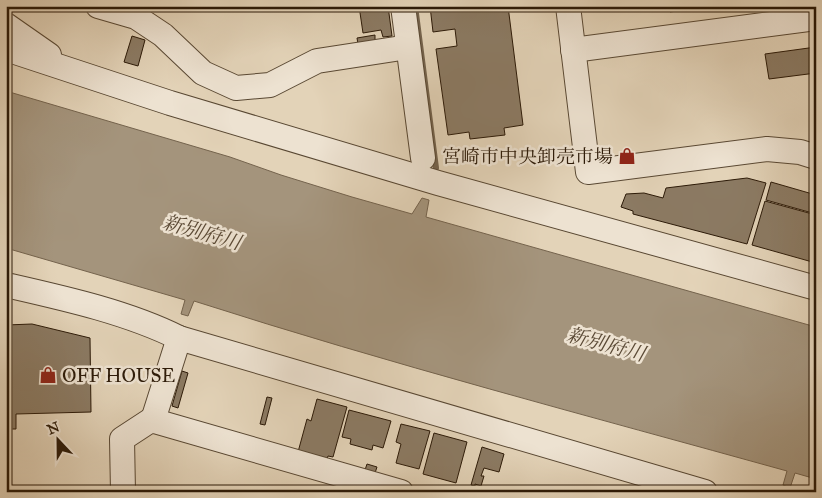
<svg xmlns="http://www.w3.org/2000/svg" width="822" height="498" font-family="'IM FELL Great Primer','Noto Serif JP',serif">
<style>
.water{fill:#a4947c;stroke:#74634d}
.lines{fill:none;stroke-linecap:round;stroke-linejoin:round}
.stream{stroke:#74634d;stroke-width:6}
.building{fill:#8b7a63;stroke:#2b1907}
.minor-casing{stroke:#594833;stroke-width:26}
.minor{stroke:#ede2d1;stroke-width:24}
.labels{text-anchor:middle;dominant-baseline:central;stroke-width:5;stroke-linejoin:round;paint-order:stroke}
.poi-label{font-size:19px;fill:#2b1907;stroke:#ede2d1;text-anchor:end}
.water-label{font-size:20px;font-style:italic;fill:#5b4a36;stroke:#ede2d1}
</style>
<rect width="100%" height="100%" fill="#e3d3b8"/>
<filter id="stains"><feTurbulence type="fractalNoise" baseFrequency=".004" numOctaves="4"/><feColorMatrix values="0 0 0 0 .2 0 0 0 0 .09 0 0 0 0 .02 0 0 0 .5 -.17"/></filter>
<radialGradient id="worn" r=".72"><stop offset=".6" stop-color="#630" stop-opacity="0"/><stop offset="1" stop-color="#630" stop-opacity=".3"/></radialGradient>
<!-- water -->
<path class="water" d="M 6,91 L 230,157 L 281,175 L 352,197 L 412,214 L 422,198 L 429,200 L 426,217 L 816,327 L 816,479 L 795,473 L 790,488 L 783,485 L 787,471 C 589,416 390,364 194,301 L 188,316 L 181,314 L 185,300 L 6,248 Z"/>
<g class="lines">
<!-- stream -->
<path class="stream" d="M 415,6 L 436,168"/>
</g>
<!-- building -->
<g class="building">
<path d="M 359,6 L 388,6 L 392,36 L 383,37 L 381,30 L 363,33 Z"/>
<path d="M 430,6 L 508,6 L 523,125 L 504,128 L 505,135 L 470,139 L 469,132 L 448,135 L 436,49 L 457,46 L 455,29 L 433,32 Z"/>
<path d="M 669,6 L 714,6 L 670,12 Z"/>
<path d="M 375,35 L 375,42 L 358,44 L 357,38 Z"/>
<path d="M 132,36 L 145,40 L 138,66 L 124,62 Z"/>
<path d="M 816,47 L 816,73 L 769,79 L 765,54 Z"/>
<path d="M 747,178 L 766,183 L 747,244 L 633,214 L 633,211 L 621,207 L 626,194 L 644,193 L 663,198 L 666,188 Z"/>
<path d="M 771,182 L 816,195 L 816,214 L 766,200 Z"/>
<path d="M 765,201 L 816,215 L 816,263 L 752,245 Z"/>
<path d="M 32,324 L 90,338 L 91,412 L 16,414 L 16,429 L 6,429 L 6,325 Z"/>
<path d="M 182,371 L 188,373 L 178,408 L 172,406 Z"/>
<path d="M 267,397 L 272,398 L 265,425 L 260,424 Z"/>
<path d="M 317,399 L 347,407 L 333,457 L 328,456 L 327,459 L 298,452 L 307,419 L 311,421 Z"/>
<path d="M 349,410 L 391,421 L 383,448 L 373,445 L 372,450 L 350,444 L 351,439 L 342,437 Z"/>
<path d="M 401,424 L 430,431 L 419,469 L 396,463 L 401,444 L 396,442 Z"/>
<path d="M 434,433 L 467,442 L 456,483 L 423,474 Z"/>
<path d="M 482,447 L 504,454 L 499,472 L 484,468 L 481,476 L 484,476 L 481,486 L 475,484 L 475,486 L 471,485 Z"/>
<path d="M 367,464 L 377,467 L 375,473 L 365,470 Z"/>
<path d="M 337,486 L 357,492 L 335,492 Z"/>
</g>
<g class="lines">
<!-- minor casing -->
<g class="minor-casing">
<g id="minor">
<path d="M 98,6 L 136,17 L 163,35 L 203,73 L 236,88 L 270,85 L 317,61 L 408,47"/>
<path d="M 403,6 L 423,158"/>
<path d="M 568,6 L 588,172 L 767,149 L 800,152 L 816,157"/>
<path d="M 6,25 L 49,55"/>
<path d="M 6,49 L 170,103 L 438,183 L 816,288"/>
<path d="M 573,50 L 816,18"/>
<path d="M 6,285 C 63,298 127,312 179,338 L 705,492"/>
<path d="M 153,420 L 179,338"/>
<path d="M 123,492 L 122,439 L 151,420 L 401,492"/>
</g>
</g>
<!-- minor -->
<use href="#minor" class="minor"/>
</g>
<!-- icons -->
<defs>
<g id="shop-bare" transform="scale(1.35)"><path d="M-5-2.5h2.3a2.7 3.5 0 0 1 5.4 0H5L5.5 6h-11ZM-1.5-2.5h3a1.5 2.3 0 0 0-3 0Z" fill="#8f2418" stroke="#ede2d1" stroke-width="2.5" paint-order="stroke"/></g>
</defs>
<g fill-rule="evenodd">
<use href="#shop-bare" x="627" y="156"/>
<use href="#shop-bare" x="48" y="375"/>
</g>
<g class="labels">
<!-- poi labels -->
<g class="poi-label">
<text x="613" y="156">宮崎市中央卸売市場</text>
<text x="62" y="375" text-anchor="start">OFF HOUSE</text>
</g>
<!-- water labels -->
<g class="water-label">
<text transform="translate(202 232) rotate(16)">新別府川</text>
<text transform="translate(606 344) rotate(15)">新別府川</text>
</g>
</g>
<!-- margin -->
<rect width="822" height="498" fill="none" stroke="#e3d3b8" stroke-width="25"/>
<rect x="8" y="8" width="807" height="483" fill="none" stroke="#2b1907" stroke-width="2.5"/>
<rect x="12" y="12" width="797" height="473" fill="none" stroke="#2b1907"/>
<!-- north arrow -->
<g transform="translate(58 440) rotate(338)" stroke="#ede2d1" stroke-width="4" paint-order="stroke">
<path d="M0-4L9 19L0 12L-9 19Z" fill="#2b1907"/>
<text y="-8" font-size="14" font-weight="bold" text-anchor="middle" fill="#2b1907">N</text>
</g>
<rect width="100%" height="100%" filter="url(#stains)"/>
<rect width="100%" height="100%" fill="url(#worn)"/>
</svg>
